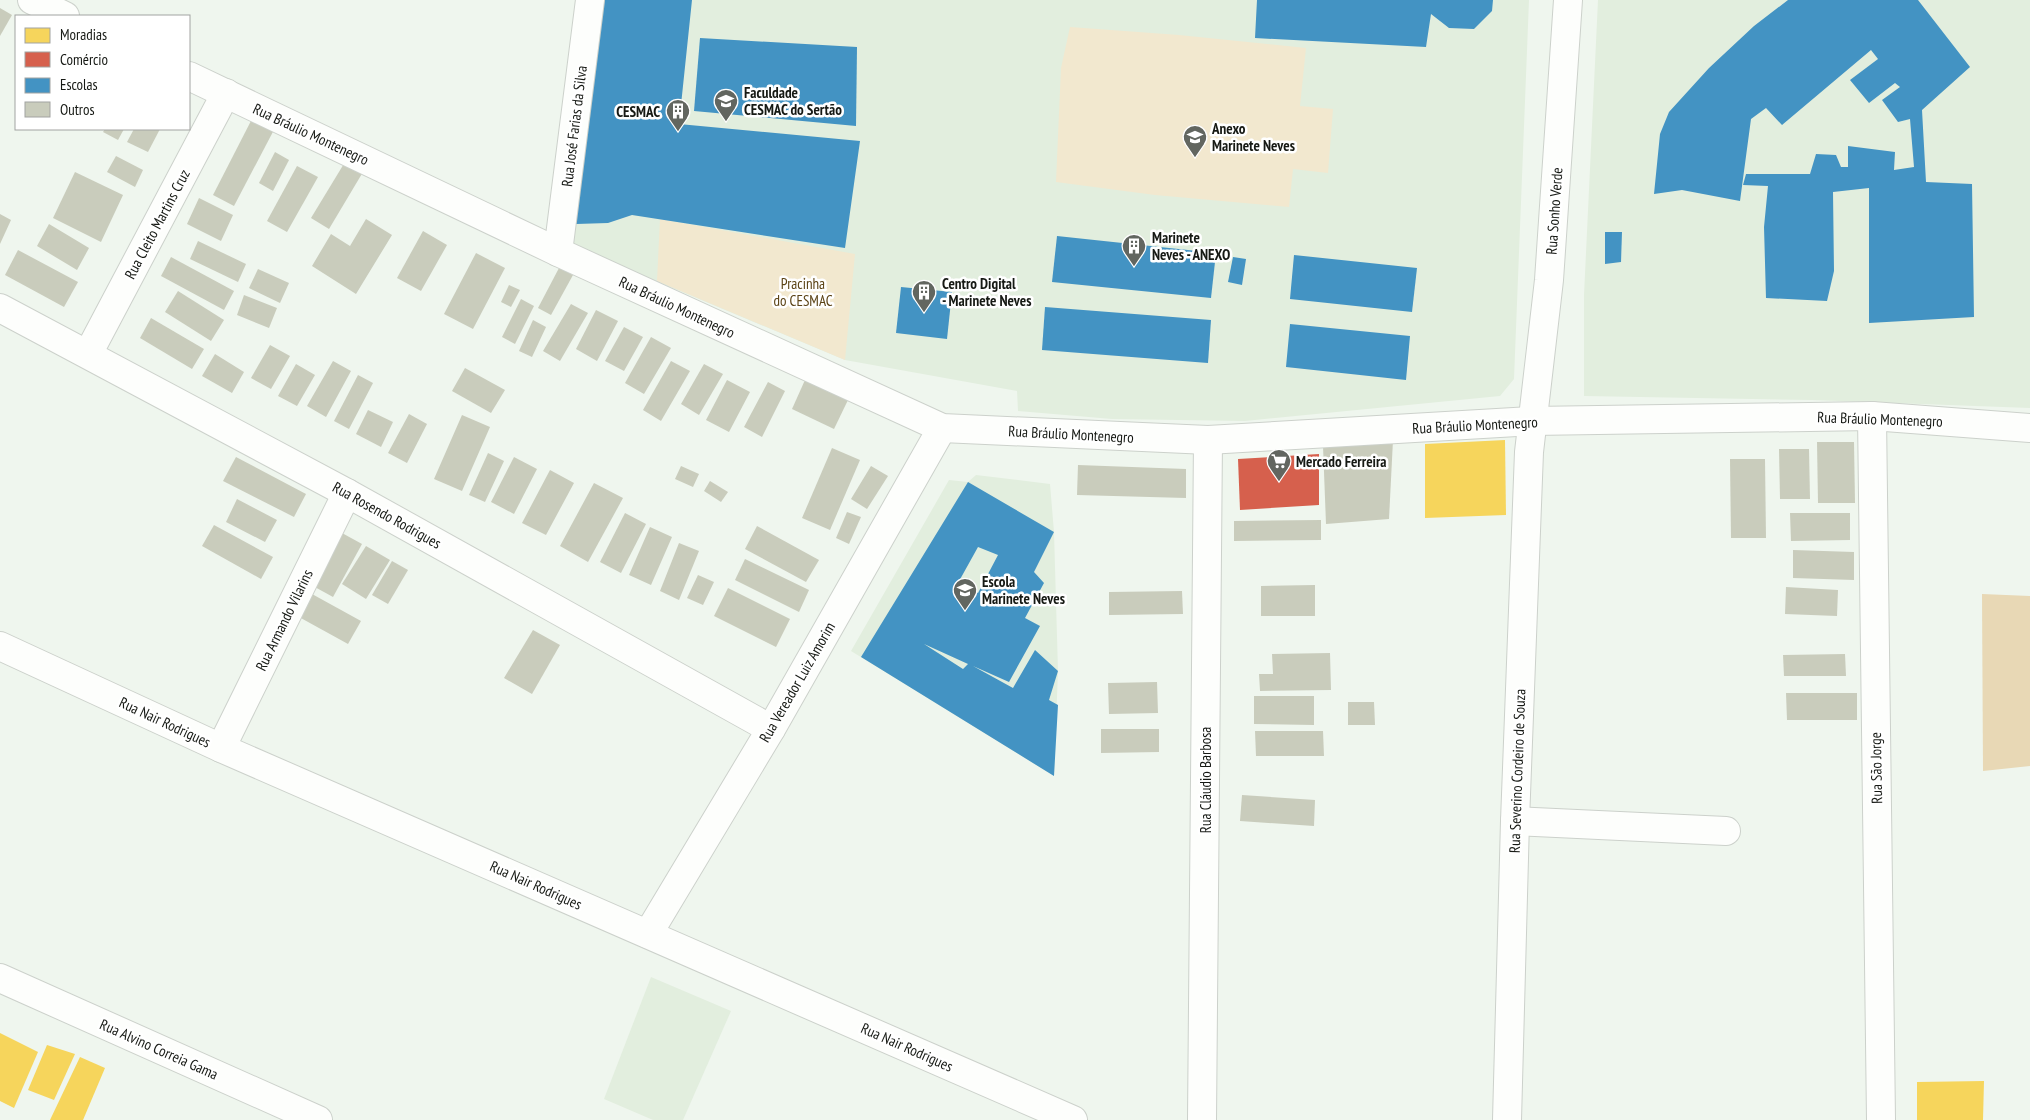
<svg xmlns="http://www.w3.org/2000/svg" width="2030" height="1120" font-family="'PT Sans Narrow',sans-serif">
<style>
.built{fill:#e2eede}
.green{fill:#f2e8cf}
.forest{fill:#e8d8b5}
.homes{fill:#f6d55c}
.shops{fill:#d6604d}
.schools{fill:#4393c3;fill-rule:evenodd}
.building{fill:#c9ccbc}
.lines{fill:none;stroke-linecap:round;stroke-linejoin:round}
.street-casing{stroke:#ccd1cb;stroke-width:30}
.secondary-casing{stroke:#ccd1cb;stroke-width:30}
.street{stroke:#fdfefc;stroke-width:28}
.secondary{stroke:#fdfefc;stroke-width:28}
.labels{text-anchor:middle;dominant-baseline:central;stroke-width:5;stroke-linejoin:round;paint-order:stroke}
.poi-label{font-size:15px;font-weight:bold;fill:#161914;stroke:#fff;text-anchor:start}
.street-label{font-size:15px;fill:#161914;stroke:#fff}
.park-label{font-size:15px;fill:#5b4316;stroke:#fff}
</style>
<rect width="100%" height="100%" fill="#eff6ee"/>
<!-- built -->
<g class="built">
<path d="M 596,0 L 1529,0 L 1514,379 L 1500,396 L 1245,421 L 1112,419 L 1018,411 L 1017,391 L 845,360 L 565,243 Z"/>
<path d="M 1598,0 L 2030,0 L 2030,408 L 1812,400 L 1584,396 L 1584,295 Z"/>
<path d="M 976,475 L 1050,484 L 1054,532 L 1058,671 L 1054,776 L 851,651 L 949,480 L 968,482 Z"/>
<path d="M 651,977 L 731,1011 L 683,1120 L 653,1120 L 604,1099 Z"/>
</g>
<!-- green -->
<g class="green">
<path d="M 1070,27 L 1179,35 L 1306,48 L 1300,106 L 1333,109 L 1328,173 L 1293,169 L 1289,207 L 1155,195 L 1056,182 L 1061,68 Z"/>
<path d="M 660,219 L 855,254 L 845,360 L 657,281 Z"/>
</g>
<!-- forest -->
<path class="forest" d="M 1982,594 L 2030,596 L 2030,766 L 1983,771 Z"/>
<!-- homes -->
<g class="homes">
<path d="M 1505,440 L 1506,515 L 1425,518 L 1425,444 Z"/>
<path d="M 0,1033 L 38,1052 L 14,1108 L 0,1101 Z"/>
<path d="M 47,1045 L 75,1054 L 54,1100 L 28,1090 Z"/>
<path d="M 80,1057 L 105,1068 L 83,1120 L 50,1120 Z"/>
<path d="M 1984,1081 L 1983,1120 L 1917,1120 L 1917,1082 Z"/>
</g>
<!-- shops -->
<path class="shops" d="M 1319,454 L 1319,505 L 1240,510 L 1238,459 Z"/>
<!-- schools -->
<g class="schools">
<path d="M 599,0 L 692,0 L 679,124 L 860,141 L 845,248 L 632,215 L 608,223 L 576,224 Z"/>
<path d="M 1257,0 L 1493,0 L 1492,11 L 1474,29 L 1449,28 L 1431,14 L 1426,47 L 1255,38 Z"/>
<path d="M 1788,0 L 1918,0 L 1970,67 L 1922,110 L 1926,182 L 1972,184 L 1974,317 L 1869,323 L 1869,188 L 1833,192 L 1834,271 L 1827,301 L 1766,298 L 1764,227 L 1768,186 L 1743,185 L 1746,174 L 1810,174 L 1816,154 L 1836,155 L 1841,167 L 1848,167 L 1848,146 L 1895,152 L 1894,170 L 1914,167 L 1910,119 L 1898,122 L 1882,100 L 1900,87 L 1895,83 L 1869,103 L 1850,80 L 1878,59 L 1871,50 L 1782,125 L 1766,108 L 1751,119 L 1740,201 L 1682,190 L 1654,194 L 1660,134 L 1669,112 L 1709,68 L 1754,26 Z"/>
<path d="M 700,38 L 857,47 L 856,126 L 694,111 Z"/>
<path d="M 1605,232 L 1622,232 L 1621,262 L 1605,264 Z"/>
<path d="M 1057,236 L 1216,253 L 1211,298 L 1052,282 Z"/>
<path d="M 1294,255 L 1417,268 L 1412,312 L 1290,299 Z"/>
<path d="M 1233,257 L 1246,259 L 1242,285 L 1228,282 Z"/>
<path d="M 901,287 L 952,292 L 947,339 L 896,333 Z"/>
<path d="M 1045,307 L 1211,320 L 1208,363 L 1042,350 Z"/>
<path d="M 1290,324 L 1410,336 L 1406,380 L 1286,367 Z"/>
<path d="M 968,482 L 1054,532 L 1034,572 L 1044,583 L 1025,618 L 1040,626 L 1009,682 L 973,666 L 1013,688 L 1035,650 L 1058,671 L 1049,700 L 1058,705 L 1054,776 L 861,657 ZM 978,547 L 998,555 L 978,593 L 958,583 ZM 924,644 L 968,664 L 963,669 Z"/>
</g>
<!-- building -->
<g class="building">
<path d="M 0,8 L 12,15 L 0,36 Z"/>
<path d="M 254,115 L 276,126 L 234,206 L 213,195 Z"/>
<path d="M 105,129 L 124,129 L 118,140 L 103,132 Z"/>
<path d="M 134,129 L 160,129 L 148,152 L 127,142 Z"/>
<path d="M 275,152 L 289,160 L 273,191 L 259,183 Z"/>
<path d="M 116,156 L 143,170 L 135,187 L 107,172 Z"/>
<path d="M 345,162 L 363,172 L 329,229 L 311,218 Z"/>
<path d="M 297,166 L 318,177 L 287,232 L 267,221 Z"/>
<path d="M 75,172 L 123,195 L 101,242 L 53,218 Z"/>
<path d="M 199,198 L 233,215 L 221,241 L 187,224 Z"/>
<path d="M 0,214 L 11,220 L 0,244 Z"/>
<path d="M 366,219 L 392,235 L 356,294 L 312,266 L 331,234 L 350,246 Z"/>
<path d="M 49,224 L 89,248 L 77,270 L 37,246 Z"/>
<path d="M 423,231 L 447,245 L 421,291 L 397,278 Z"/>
<path d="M 198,241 L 246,264 L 238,282 L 190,259 Z"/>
<path d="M 18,250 L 78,282 L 64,307 L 5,275 Z"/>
<path d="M 476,253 L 505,268 L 473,329 L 444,314 Z"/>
<path d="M 171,257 L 234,291 L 224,310 L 161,276 Z"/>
<path d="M 559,268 L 573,275 L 551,315 L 538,308 Z"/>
<path d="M 258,269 L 289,283 L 280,303 L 249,288 Z"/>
<path d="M 509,285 L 520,290 L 511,307 L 501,302 Z"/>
<path d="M 178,291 L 224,320 L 211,341 L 165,312 Z"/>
<path d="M 244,295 L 277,308 L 269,328 L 237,315 Z"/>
<path d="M 521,299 L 534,306 L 515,344 L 502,337 Z"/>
<path d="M 571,304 L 588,313 L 560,361 L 543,351 Z"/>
<path d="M 596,310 L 618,321 L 597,361 L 576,349 Z"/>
<path d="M 151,318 L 204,349 L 192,369 L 140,338 Z"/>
<path d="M 533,320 L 546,327 L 532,357 L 519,351 Z"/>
<path d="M 624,327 L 643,337 L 624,371 L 605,361 Z"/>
<path d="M 651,337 L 671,348 L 644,394 L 625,383 Z"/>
<path d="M 270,345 L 290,356 L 271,389 L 251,378 Z"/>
<path d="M 215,354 L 244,372 L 232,393 L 202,376 Z"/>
<path d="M 333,361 L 351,371 L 326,417 L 307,406 Z"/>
<path d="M 671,361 L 690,371 L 661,421 L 643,410 Z"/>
<path d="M 296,364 L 315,375 L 297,406 L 278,396 Z"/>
<path d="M 704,364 L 723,374 L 699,415 L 681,404 Z"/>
<path d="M 465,368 L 505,390 L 491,413 L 452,391 Z"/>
<path d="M 358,375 L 373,383 L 349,429 L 334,421 Z"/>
<path d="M 727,380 L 750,392 L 729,432 L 706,420 Z"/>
<path d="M 805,380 L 848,400 L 834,429 L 792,409 Z"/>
<path d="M 768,382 L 785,391 L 762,437 L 744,427 Z"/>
<path d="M 368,410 L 393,422 L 381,447 L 356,434 Z"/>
<path d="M 409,414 L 427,424 L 407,463 L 388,453 Z"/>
<path d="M 462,415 L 490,427 L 462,491 L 434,479 Z"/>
<path d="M 1393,440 L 1389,519 L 1326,524 L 1323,446 Z"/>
<path d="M 1817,442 L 1854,442 L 1855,503 L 1818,503 Z"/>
<path d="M 832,448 L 860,460 L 830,530 L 802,518 Z"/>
<path d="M 1779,449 L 1809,449 L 1810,499 L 1780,499 Z"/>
<path d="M 488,453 L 504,461 L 485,502 L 469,495 Z"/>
<path d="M 236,457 L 306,494 L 294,517 L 223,481 Z"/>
<path d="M 514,457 L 537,469 L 514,514 L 491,502 Z"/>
<path d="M 1730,459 L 1765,459 L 1766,538 L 1731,538 Z"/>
<path d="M 1078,465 L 1186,469 L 1186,498 L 1077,495 Z"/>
<path d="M 681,466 L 699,474 L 693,487 L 675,479 Z"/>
<path d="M 871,466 L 888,476 L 867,509 L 851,499 Z"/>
<path d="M 550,470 L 574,483 L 546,535 L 522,523 Z"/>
<path d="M 710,481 L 728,492 L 721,502 L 704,491 Z"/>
<path d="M 594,483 L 623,498 L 588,562 L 560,546 Z"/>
<path d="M 237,499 L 277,520 L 265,542 L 226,522 Z"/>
<path d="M 847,512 L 861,517 L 849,544 L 836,538 Z"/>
<path d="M 625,513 L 646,524 L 621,573 L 600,562 Z"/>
<path d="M 1790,513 L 1850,513 L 1850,540 L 1791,541 Z"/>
<path d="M 1321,520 L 1321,540 L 1234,541 L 1234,521 Z"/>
<path d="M 214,525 L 273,557 L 261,579 L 202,546 Z"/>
<path d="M 757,526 L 819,560 L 806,582 L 745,549 Z"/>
<path d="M 650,527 L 672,537 L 651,585 L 629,575 Z"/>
<path d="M 342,533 L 362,544 L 333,597 L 313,586 Z"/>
<path d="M 679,543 L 699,551 L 679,600 L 660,591 Z"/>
<path d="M 366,546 L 390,560 L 366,599 L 342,584 Z"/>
<path d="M 1793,550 L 1854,552 L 1854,580 L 1793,578 Z"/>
<path d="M 745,559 L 809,590 L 799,612 L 735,580 Z"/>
<path d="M 392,561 L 408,570 L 388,604 L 372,595 Z"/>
<path d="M 698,575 L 714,582 L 703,605 L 687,598 Z"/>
<path d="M 1315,585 L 1315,616 L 1261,616 L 1261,586 Z"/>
<path d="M 1786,587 L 1838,590 L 1837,616 L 1785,614 Z"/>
<path d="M 728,588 L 790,619 L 776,647 L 714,616 Z"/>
<path d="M 1182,591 L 1183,614 L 1109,615 L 1109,592 Z"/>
<path d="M 312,594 L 361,621 L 348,644 L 299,617 Z"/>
<path d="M 533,630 L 560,645 L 532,694 L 504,678 Z"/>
<path d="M 1330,653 L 1331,690 L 1260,691 L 1259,674 L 1273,674 L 1272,654 Z"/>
<path d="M 1845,654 L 1846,676 L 1784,676 L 1783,655 Z"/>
<path d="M 1157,682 L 1158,713 L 1109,714 L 1108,683 Z"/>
<path d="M 1786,693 L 1857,693 L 1857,720 L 1787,720 Z"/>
<path d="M 1254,696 L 1314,696 L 1314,725 L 1254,724 Z"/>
<path d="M 1348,702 L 1374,702 L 1375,725 L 1348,725 Z"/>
<path d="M 1101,729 L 1159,729 L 1159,752 L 1101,753 Z"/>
<path d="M 1255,731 L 1323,731 L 1324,756 L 1256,756 Z"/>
<path d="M 1242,795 L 1315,800 L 1314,826 L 1240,821 Z"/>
</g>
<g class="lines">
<!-- street casing -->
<g class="street-casing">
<g id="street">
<path d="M 558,252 L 590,0"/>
<path d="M 0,308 L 347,493 L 771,729"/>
<path d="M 88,354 L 226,93"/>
<path d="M 1872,416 L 1881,1120"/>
<path d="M 0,646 L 221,748 L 1073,1120"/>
<path d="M 221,748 L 347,493"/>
<path d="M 1515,821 L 1726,831"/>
<path d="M 648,934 L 771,729 L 942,428"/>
<path d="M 0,978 L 318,1120"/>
<path d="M 1202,1120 L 1208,440"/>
<path d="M 1507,1120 L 1515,821 L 1529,452 L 1549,280 L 1568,0"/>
</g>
</g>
<!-- secondary casing -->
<g class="secondary-casing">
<g id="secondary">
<path d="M 32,0 L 65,16"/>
<path d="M 189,76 L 558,252 L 942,428 L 1208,440 L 1532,421 L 1872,416 L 2030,428"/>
</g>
</g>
<!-- street -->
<use href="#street" class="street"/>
<!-- secondary -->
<use href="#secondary" class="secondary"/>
</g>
<!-- icons -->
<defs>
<g id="university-pin" transform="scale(1.25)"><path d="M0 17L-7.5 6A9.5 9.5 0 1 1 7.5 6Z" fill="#626660" stroke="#fff"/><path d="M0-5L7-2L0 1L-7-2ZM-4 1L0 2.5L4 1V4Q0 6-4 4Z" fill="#fff"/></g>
<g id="building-pin" transform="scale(1.25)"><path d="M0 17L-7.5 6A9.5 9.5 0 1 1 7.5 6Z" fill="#626660" stroke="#fff"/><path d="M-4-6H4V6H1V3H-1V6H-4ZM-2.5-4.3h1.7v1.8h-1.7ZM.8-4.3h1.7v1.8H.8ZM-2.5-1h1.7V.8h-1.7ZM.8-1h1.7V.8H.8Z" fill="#fff"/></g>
<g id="school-pin" transform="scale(1.25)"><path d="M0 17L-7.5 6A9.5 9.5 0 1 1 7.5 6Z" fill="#626660" stroke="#fff"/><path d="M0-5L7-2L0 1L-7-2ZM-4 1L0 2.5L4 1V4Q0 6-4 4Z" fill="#fff"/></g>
<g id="supermarket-pin" transform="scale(1.25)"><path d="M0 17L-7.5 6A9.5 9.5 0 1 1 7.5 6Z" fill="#626660" stroke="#fff"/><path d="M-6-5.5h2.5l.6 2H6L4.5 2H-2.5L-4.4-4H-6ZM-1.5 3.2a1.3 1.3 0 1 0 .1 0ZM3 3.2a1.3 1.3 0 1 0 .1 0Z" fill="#fff"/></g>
</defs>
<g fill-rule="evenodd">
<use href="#university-pin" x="726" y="101"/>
<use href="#building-pin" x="678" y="111"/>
<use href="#school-pin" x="1195" y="137"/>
<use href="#building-pin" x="1134" y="246"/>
<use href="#building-pin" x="924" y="292"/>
<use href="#supermarket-pin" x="1279" y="461"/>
<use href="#school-pin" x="965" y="590"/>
</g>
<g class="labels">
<!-- poi labels -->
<g class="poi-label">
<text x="744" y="92">Faculdade<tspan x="744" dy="17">CESMAC do Sertão</tspan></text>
<text x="660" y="111" text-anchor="end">CESMAC</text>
<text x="1212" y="128">Anexo<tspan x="1212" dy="17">Marinete Neves</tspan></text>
<text x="1152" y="237">Marinete<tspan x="1152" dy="17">Neves - ANEXO</tspan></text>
<text x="942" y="283">Centro Digital<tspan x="942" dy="17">- Marinete Neves</tspan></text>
<text x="1296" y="461">Mercado Ferreira</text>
<text x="982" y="581">Escola<tspan x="982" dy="17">Marinete Neves</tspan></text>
</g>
<!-- street labels -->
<g class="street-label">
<text transform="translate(574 126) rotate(-83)">Rua José Farias da Silva</text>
<text transform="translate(311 134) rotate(25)">Rua Bráulio Montenegro</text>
<text transform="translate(1554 211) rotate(-86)">Rua Sonho Verde</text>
<text transform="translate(157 224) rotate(-62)">Rua Cleito Martins Cruz</text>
<text transform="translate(677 307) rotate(25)">Rua Bráulio Montenegro</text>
<text transform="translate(1880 419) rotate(2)">Rua Bráulio Montenegro</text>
<text transform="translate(1475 425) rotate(-3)">Rua Bráulio Montenegro</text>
<text transform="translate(1071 434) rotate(3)">Rua Bráulio Montenegro</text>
<text transform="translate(387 515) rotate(29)">Rua Rosendo Rodrigues</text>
<text transform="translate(284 620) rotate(-64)">Rua Armando Vilarins</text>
<text transform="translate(797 682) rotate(-60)">Rua Vereador Luiz Amorim</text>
<text transform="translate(165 722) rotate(25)">Rua Nair Rodrigues</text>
<text transform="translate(1876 768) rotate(-91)">Rua São Jorge</text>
<text transform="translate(1517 771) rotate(-88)">Rua Severino Cordeiro de Souza</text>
<text transform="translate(1205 780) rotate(-90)">Rua Cláudio Barbosa</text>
<text transform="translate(536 885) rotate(24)">Rua Nair Rodrigues</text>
<text transform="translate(907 1047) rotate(24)">Rua Nair Rodrigues</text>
<text transform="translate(159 1049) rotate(24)">Rua Alvino Correia Gama</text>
</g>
<!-- park labels -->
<g class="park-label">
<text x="803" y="283">Pracinha<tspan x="803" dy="17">do CESMAC</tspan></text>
</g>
</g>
<!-- legend -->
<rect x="15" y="15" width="175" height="115" fill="#ffffff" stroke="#a2a3a1"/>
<rect x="25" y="28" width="25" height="15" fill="#f6d55c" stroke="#a2a3a1"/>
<text x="60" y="40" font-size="15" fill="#161914">Moradias</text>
<rect x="25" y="52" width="25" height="15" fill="#d6604d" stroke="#a2a3a1"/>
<text x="60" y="65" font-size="15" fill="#161914">Comércio</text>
<rect x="25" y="78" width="25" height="15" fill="#4393c3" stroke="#a2a3a1"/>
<text x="60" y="90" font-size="15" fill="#161914">Escolas</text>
<rect x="25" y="102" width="25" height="15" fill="#c9ccbc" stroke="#a2a3a1"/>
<text x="60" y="115" font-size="15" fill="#161914">Outros</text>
</svg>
